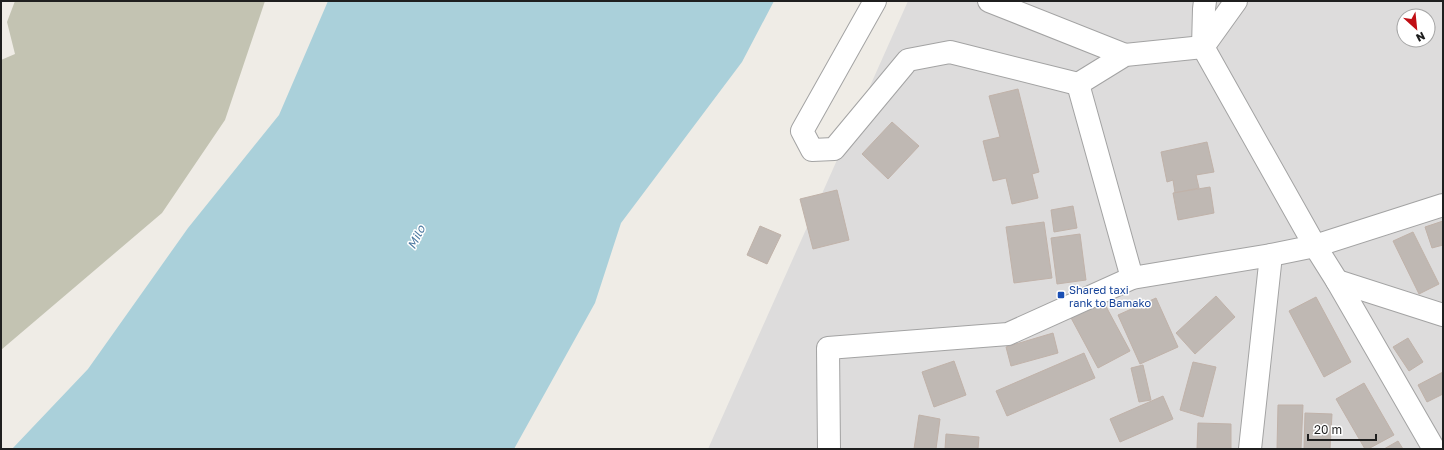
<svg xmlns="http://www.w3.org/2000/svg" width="1444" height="450" font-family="'Golos Text',sans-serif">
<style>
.residential{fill:#dddcdc;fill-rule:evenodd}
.construction{fill:#c3c3b2}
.water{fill:#aad0da}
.building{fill:#bfb8b3;stroke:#c0b2a9}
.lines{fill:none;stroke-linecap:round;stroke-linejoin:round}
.minor-casing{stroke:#a3a3a3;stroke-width:24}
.tertiary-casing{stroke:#a3a3a3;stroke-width:24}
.minor{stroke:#fff;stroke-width:22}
.tertiary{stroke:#fff;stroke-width:22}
.transit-dot{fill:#1a4fb4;stroke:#fff;stroke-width:1.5}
.labels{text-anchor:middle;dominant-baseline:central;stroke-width:3;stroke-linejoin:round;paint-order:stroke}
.transit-label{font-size:11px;fill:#164399;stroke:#fff;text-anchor:start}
.water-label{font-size:12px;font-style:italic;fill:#4f7aa1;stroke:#fff}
</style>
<rect width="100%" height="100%" fill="#efece6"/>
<!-- residential -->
<path class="residential" d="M 908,1 L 1443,1 L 1443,449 L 708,449 ZM 1404,16 L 1428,16 L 1428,40 L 1404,40 Z"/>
<!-- construction -->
<path class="construction" d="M 15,1 L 265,1 L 225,120 L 162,213 L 1,350 L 1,60 L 15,54 L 7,22 Z"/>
<!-- water -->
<path class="water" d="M 328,1 L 774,1 L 742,62 L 621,223 L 595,303 L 514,449 L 12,449 L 88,369 L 188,228 L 279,115 Z"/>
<!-- building -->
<g class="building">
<path d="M 1018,89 L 1039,172 L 1032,174 L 1038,198 L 1012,204 L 1006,178 L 993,181 L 983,141 L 1000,137 L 989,96 Z"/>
<path d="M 892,122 L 919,146 L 888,179 L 862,154 Z"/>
<path d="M 1207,142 L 1214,172 L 1196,175 L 1199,188 L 1175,193 L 1173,180 L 1167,182 L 1161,152 Z"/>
<path d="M 1210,187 L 1214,213 L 1178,220 L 1173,193 Z"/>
<path d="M 837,190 L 849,240 L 813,249 L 800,199 Z"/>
<path d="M 1073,206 L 1077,228 L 1054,232 L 1051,210 Z"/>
<path d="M 1443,221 L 1443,245 L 1432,248 L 1425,227 Z"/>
<path d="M 1044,222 L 1052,278 L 1014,283 L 1006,227 Z"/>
<path d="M 760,226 L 781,235 L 767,264 L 747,255 Z"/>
<path d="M 1413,232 L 1439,284 L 1419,294 L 1393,241 Z"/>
<path d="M 1080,234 L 1086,280 L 1057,284 L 1051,238 Z"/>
<path d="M 1216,296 L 1235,317 L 1195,354 L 1176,333 Z"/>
<path d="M 1316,297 L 1351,362 L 1324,377 L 1289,311 Z"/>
<path d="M 1156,298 L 1178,347 L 1140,364 L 1118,315 Z"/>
<path d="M 1102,299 L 1130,351 L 1098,368 L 1070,316 Z"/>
<path d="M 1053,333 L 1058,353 L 1011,366 L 1006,347 Z"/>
<path d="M 1408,338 L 1423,362 L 1409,371 L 1393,347 Z"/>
<path d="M 1084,353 L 1095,378 L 1007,416 L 996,391 Z"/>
<path d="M 954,361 L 966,395 L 934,407 L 922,372 Z"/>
<path d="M 1193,362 L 1216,367 L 1203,417 L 1180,410 Z"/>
<path d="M 1143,365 L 1151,400 L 1139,402 L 1131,368 Z"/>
<path d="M 1443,372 L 1443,394 L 1427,402 L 1418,385 Z"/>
<path d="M 1364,383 L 1394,435 L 1368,449 L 1365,449 L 1336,399 Z"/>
<path d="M 1163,396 L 1173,419 L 1120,442 L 1110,419 Z"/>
<path d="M 1278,405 L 1303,405 L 1301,449 L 1277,449 Z"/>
<path d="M 1305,413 L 1332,414 L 1330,449 L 1304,449 Z"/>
<path d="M 919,415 L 940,419 L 936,449 L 914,449 Z"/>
<path d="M 1198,423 L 1231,424 L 1231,449 L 1197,449 Z"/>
<path d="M 946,434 L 979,437 L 978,449 L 945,449 Z"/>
<path d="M 1398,441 L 1403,449 L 1384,449 Z"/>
</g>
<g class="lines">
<!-- minor casing -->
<g class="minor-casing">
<g id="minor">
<path d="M 875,1 L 802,131 L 812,150 L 834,149 L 908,60 L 950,52 L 1078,84"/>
<path d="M 989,1 L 1125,55"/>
<path d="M 1132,278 L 1078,84 L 1125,55 L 1203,47 L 1236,1"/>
<path d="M 1337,281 L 1443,315"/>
<path d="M 829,449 L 828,348 L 1008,334 L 1132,278 L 1271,255"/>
<path d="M 1250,449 L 1271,255 L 1315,246 L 1443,205"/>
</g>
</g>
<!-- tertiary casing -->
<g class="tertiary-casing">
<path id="tertiary" d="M 1205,1 L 1204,9 L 1203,47 L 1315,246 L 1337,281 L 1434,449"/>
</g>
<!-- minor -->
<use href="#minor" class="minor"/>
<!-- tertiary -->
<use href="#tertiary" class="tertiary"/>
</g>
<!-- markers -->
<rect class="transit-dot" x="1057" y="291" width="8" height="8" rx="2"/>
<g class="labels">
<!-- transit labels -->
<g class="transit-label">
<text x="1069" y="289">Shared taxi<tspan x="1069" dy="13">rank to Bamako</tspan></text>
</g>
<!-- water labels -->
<g class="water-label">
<text transform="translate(416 237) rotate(-63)">Milo</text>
</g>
</g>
<!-- border -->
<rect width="1444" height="450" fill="none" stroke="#1f1f1f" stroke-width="4"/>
<!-- north arrow -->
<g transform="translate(1416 28) rotate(153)"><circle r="19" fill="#ffffff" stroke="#a5a5a5"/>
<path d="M0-3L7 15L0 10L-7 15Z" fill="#c00e14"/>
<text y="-6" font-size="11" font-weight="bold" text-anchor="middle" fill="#1f1f1f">N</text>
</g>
<!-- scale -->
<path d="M1308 434v6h68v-6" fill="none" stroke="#1f1f1f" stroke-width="2"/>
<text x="1314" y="434" font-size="12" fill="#1f1f1f" stroke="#ffffff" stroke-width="3" paint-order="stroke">20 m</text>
</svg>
